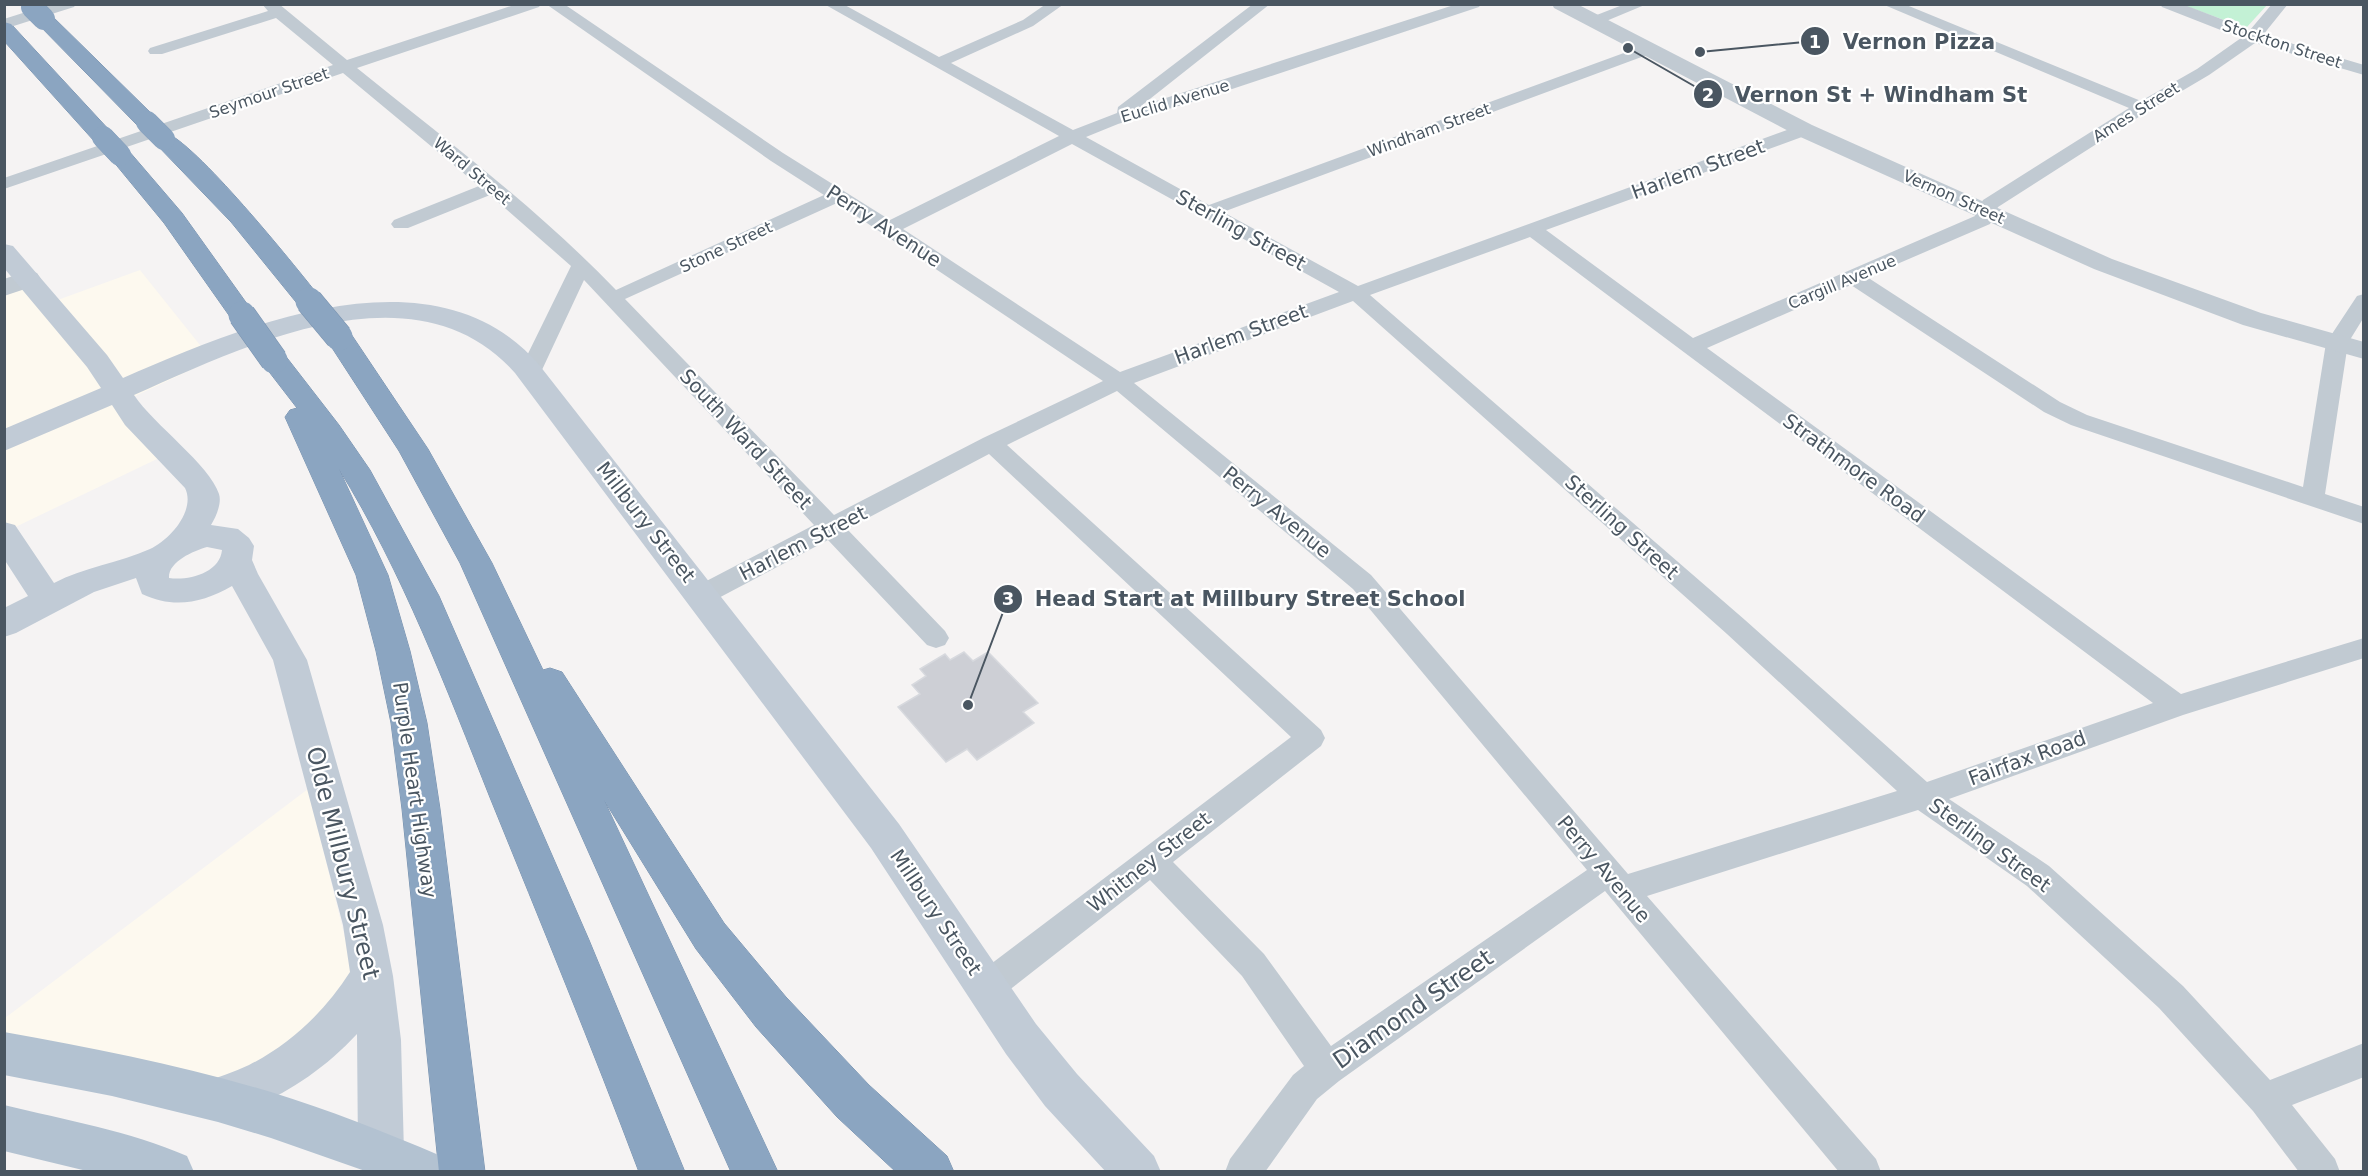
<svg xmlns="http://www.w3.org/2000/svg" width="2368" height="1176" font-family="'DejaVu Sans',sans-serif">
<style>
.commercial{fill:#fdf9ef}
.green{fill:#c3f1d5}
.building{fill:#cdcfd5;stroke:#d7d9de;stroke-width:1.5}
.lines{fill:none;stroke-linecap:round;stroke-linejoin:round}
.motorway-casing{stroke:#7690ad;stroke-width:1}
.minor{fill:#c1cad2;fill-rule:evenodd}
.tertiary{fill:#c1cad2;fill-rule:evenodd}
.secondary{fill:#c1cbd6;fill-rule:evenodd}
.primary{fill:#b3c2d1;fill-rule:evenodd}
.motorway{fill:#8ba5c1;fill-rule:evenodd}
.motorway-bridge-far1-casing{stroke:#7690ad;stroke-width:22;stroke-linecap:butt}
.motorway-bridge-casing{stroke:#7690ad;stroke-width:28;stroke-linecap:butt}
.motorway-bridge-far1{stroke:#8ba5c1;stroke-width:22}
.motorway-bridge{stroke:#8ba5c1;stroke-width:27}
.labels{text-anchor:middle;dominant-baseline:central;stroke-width:4.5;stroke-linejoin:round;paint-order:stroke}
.far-street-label{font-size:16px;fill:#4a5661;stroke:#fff}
.street-label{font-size:20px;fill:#4a5661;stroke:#fff}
.near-street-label{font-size:24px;fill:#4a5661;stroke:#fff}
.leader{fill:none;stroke:#4a5661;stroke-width:2}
.callout-dot{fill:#4a5661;stroke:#fff;stroke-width:2}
.mark-label{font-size:18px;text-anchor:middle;font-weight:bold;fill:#fff}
.callout-label{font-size:21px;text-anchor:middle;font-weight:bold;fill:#4a5661;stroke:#fff;stroke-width:4.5;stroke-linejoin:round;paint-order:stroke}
</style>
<rect width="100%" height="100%" fill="#f5f3f3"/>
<!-- commercial -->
<g class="commercial">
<path d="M 140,270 L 212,360 L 116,405 L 159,458 L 5,532 L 5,292 L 26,284 L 44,305 Z"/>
<path d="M 308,789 L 356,982 L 286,1062 L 232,1088 L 5,1038 L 5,1018 Z"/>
</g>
<!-- green -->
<path class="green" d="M 2183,5 L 2267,4 L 2267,5 L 2246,28 Z"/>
<!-- building -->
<path class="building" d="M 964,652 L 973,661 L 988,652 L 1038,703 L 1023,712 L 1034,723 L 977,760 L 967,749 L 946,762 L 898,707 L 920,694 L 912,685 L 926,676 L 920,669 L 945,654 L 950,660 Z"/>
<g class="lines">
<!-- motorway casing -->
<g class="motorway-casing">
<g id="motorway">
<path d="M 44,13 L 51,15 L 155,117 L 158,122 L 155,127 L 147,129 L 139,127 L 37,23 L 34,19 L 37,15 Z"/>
<path d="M 4,22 L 11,24 L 111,132 L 114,137 L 111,142 L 103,144 L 95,142 L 4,41 Z"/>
<path d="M 164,132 C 194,140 295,266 318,295 L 322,301 L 318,307 L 309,309 L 300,307 L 231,222 L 156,144 L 153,139 L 156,134 Z"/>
<path d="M 120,148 L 128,150 L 182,213 L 255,315 L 251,321 L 242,323 L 233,321 L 164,223 L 108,155 L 112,150 Z"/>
<path d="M 339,329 L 349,331 L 428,449 L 492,563 L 543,670 L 550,668 L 562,672 L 724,923 L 786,997 L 869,1085 L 947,1156 L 954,1172 L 896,1172 L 837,1117 L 756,1027 L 696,949 L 604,800 L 778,1172 L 731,1172 L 460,563 L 399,451 L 325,337 L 329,331 Z"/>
<path d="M 274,351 L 284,354 L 339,425 L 370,470 L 439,596 L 589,940 L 685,1172 L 639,1172 C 592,1047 541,923 491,800 C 446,687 403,573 339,469 L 388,575 L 410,651 L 427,723 L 440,809 L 485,1172 L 439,1172 L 402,809 L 391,723 L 376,651 L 356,575 L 285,417 L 290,410 L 297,408 L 260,360 L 264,354 Z"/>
</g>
</g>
<!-- minor -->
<g class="minor">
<path d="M 51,4 L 76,4 L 74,7 L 4,29 L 4,19 Z"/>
<path d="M 262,4 L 279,4 L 347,60 L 517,4 L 541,4 L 539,7 L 357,68 C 445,139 537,208 616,290 L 824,195 L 771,161 L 546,4 L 564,4 L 783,153 L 890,220 L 1059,136 L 824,4 L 843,4 L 939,57 L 1023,20 L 1046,4 L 1064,4 L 1033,26 L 951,63 L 1073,130 L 1117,113 L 1118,107 L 1253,4 L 1270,4 L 1141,106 L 1457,4 L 1481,4 L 1479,7 L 1202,99 L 1118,124 L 1086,137 L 1209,205 L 1643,46 L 1655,46 L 1657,49 L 1655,52 L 1223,212 L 1358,286 L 1798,126 L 1810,126 L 1813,130 L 1810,134 L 1546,230 L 1693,338 L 1975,216 L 1983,200 L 2129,108 L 1882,4 L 1904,4 L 2141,101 L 2197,69 L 2241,38 L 2162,7 L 2160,4 L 2182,4 L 2250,30 L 2272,4 L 2288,4 L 2263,35 L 2364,65 L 2364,75 L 2255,43 L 2209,75 L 2148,111 L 1998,207 L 1990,224 L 1867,277 L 2060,402 L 2087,415 L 2303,487 L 2326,343 L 2357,296 L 2364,294 L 2364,317 L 2348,343 L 2325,494 L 2364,507 L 2364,524 L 2071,425 L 2044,412 L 1851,285 L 1707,348 L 2181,694 L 2364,638 L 2364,658 L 2183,715 L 1949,799 L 2049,866 L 2183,986 L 2270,1080 L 2364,1043 L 2364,1077 L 2292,1105 L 2335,1159 L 2340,1172 L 2299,1172 L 2253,1111 L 2159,1008 L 2027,886 L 1918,810 L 1647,896 L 1876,1159 L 1881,1172 L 1839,1172 L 1605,891 L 1339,1081 L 1317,1099 L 1265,1172 L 1225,1172 L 1230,1159 L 1293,1075 L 1304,1066 L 1242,976 L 1150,880 L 999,998 L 987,1002 L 975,998 L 971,987 L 975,976 L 1291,737 L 989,454 L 847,529 L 945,631 L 949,638 L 945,645 L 936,648 L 927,645 L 828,540 L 711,602 L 702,605 L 693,602 L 689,595 L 693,588 L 814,525 L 584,280 L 541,372 L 538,377 L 530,379 L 522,377 L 519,372 L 571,266 L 490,195 L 408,228 L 394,228 L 391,224 L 394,220 L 479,186 L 343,73 L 4,189 L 4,178 L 333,65 L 276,18 L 162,54 L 150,54 L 148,51 L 150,48 L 268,11 ZM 1072,144 L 1339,292 L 1120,372 L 903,229 ZM 837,203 L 1103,381 L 983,438 L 834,515 L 625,299 ZM 1530,237 L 2153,703 L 1927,782 L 1745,620 L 1370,295 ZM 1353,301 L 1727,634 L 1897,791 L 1628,874 L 1371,575 L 1134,383 ZM 1117,391 L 1353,589 L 1587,870 L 1331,1046 L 1264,954 L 1173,862 L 1321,746 L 1325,738 L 1321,730 L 1007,445 Z"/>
<path d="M 1625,4 L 1647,4 L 1599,24 L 1594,26 L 1586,21 L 1589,18 Z"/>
</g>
<!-- tertiary -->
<g class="tertiary">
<path d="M 1552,4 L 1577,4 L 1812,125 L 2112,259 L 2261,313 L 2364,342 L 2364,359 L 2243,325 L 2094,269 L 1796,135 L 1554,8 Z"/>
<path d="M 28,271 L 37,273 L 41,279 L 37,285 L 4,296 L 4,279 Z"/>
</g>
<!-- secondary -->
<path class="secondary" d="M 4,244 L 13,246 L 107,355 L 123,378 C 242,326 436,243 540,366 L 899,824 L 1036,1024 L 1077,1074 L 1154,1156 L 1161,1172 L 1106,1172 L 1045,1106 L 1006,1054 L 871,848 L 515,373 C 416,261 244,346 134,395 C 154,425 210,465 219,494 C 222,503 216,517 211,525 L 238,529 L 249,538 L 254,546 L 252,560 L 258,574 L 307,660 L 383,925 L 393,976 L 401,1040 L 404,1153 L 397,1169 L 392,1172 L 365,1169 L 358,1153 L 357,1034 C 317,1077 273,1102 218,1121 L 202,1115 L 196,1099 L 202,1083 C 218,1077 234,1072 249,1065 C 291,1044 325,1011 350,972 L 343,925 L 273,660 L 232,586 C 202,603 174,609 142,594 L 136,578 L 94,592 L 16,633 L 4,637 L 4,608 L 28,596 L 4,559 L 4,522 L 15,525 L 54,583 C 84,567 119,563 150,549 C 170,540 196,510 185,488 L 125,425 L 112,405 L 4,451 L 4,429 L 101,388 L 87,367 L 4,268 ZM 207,547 L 222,550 C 220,573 188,581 169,578 C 168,562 193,551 207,547 Z"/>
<!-- primary -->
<g class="primary">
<path d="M 4,1032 C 94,1048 183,1066 271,1092 C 329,1110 385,1132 441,1156 L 448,1172 L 368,1172 L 271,1138 L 218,1122 L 112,1096 L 4,1075 Z"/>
<path d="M 4,1105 C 66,1120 129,1131 187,1156 L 194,1172 L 91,1172 L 4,1151 Z"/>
</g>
<!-- motorway -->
<use href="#motorway" class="motorway"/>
<!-- motorway-bridge-far1 casing -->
<g class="motorway-bridge-far1-casing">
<g id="motorway-bridge-far1">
<path d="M 32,7 L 44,19"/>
<path d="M 147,122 L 164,139"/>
<path d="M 103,137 L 120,155"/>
</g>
</g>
<!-- motorway-bridge casing -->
<g class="motorway-bridge-casing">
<g id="motorway-bridge">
<path d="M 309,301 L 339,337"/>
<path d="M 242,315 L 274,360"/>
</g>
</g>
<!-- motorway-bridge-far1 -->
<use href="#motorway-bridge-far1" class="motorway-bridge-far1"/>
<!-- motorway-bridge -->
<use href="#motorway-bridge" class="motorway-bridge"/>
</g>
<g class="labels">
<!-- far-street labels -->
<g class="far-street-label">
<text transform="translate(2282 44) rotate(18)">Stockton Street</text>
<text transform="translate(269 93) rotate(-19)">Seymour Street</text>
<text transform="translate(1175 101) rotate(-17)">Euclid Avenue</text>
<text transform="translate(2136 112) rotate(-32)">Ames Street</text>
<text transform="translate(1429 130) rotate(-20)">Windham Street</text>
<text transform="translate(472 171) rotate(40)">Ward Street</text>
<text transform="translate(1954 197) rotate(24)">Vernon Street</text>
<text transform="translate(726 247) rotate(-25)">Stone Street</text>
<text transform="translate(1842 282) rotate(-23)">Cargill Avenue</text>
</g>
<!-- street labels -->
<g class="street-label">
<text transform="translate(1698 169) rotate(-20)">Harlem Street</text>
<text transform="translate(884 226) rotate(33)">Perry Avenue</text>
<text transform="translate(1241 230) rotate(29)">Sterling Street</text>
<text transform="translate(1241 334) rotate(-20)">Harlem Street</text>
<text transform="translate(746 439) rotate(47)">South Ward Street</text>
<text transform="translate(1854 468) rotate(36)">Strathmore Road</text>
<text transform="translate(1277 512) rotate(39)">Perry Avenue</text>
<text transform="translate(646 522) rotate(52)">Millbury Street</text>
<text transform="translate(1622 527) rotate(42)">Sterling Street</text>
<text transform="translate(803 543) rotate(-27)">Harlem Street</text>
<text transform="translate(2027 758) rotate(-20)">Fairfax Road</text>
<text transform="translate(415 790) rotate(82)">Purple Heart Highway</text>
<text transform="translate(1990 845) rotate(36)">Sterling Street</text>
<text transform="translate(1149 862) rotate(-38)">Whitney Street</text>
<text transform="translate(1604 869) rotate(50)">Perry Avenue</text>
<text transform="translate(936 912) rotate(56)">Millbury Street</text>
</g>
<!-- near-street labels -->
<g class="near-street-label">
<text transform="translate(343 863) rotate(76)">Olde Millbury Street</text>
<text transform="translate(1413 1009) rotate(-35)">Diamond Street</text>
</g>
</g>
<!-- callouts -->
<path class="leader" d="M1700 52L1815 41M1628 48L1708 94M968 705L1008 599"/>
<g class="callout-dot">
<circle cx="1700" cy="52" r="6"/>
<circle cx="1628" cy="48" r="6"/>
<circle cx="968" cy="705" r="6"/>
<circle cx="1815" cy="41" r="15"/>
<circle cx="1708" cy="94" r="15"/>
<circle cx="1008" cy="599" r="15"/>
</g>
<g class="mark-label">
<text x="1815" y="48">1</text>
<text x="1708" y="101">2</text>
<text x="1008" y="605">3</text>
</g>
<g class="callout-label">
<text x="1919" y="49">Vernon Pizza</text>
<text x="1881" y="102">Vernon St + Windham St</text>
<text x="1250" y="606">Head Start at Millbury Street School</text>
</g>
<!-- border -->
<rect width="2368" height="1176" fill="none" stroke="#4a5661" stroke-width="12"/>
</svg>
